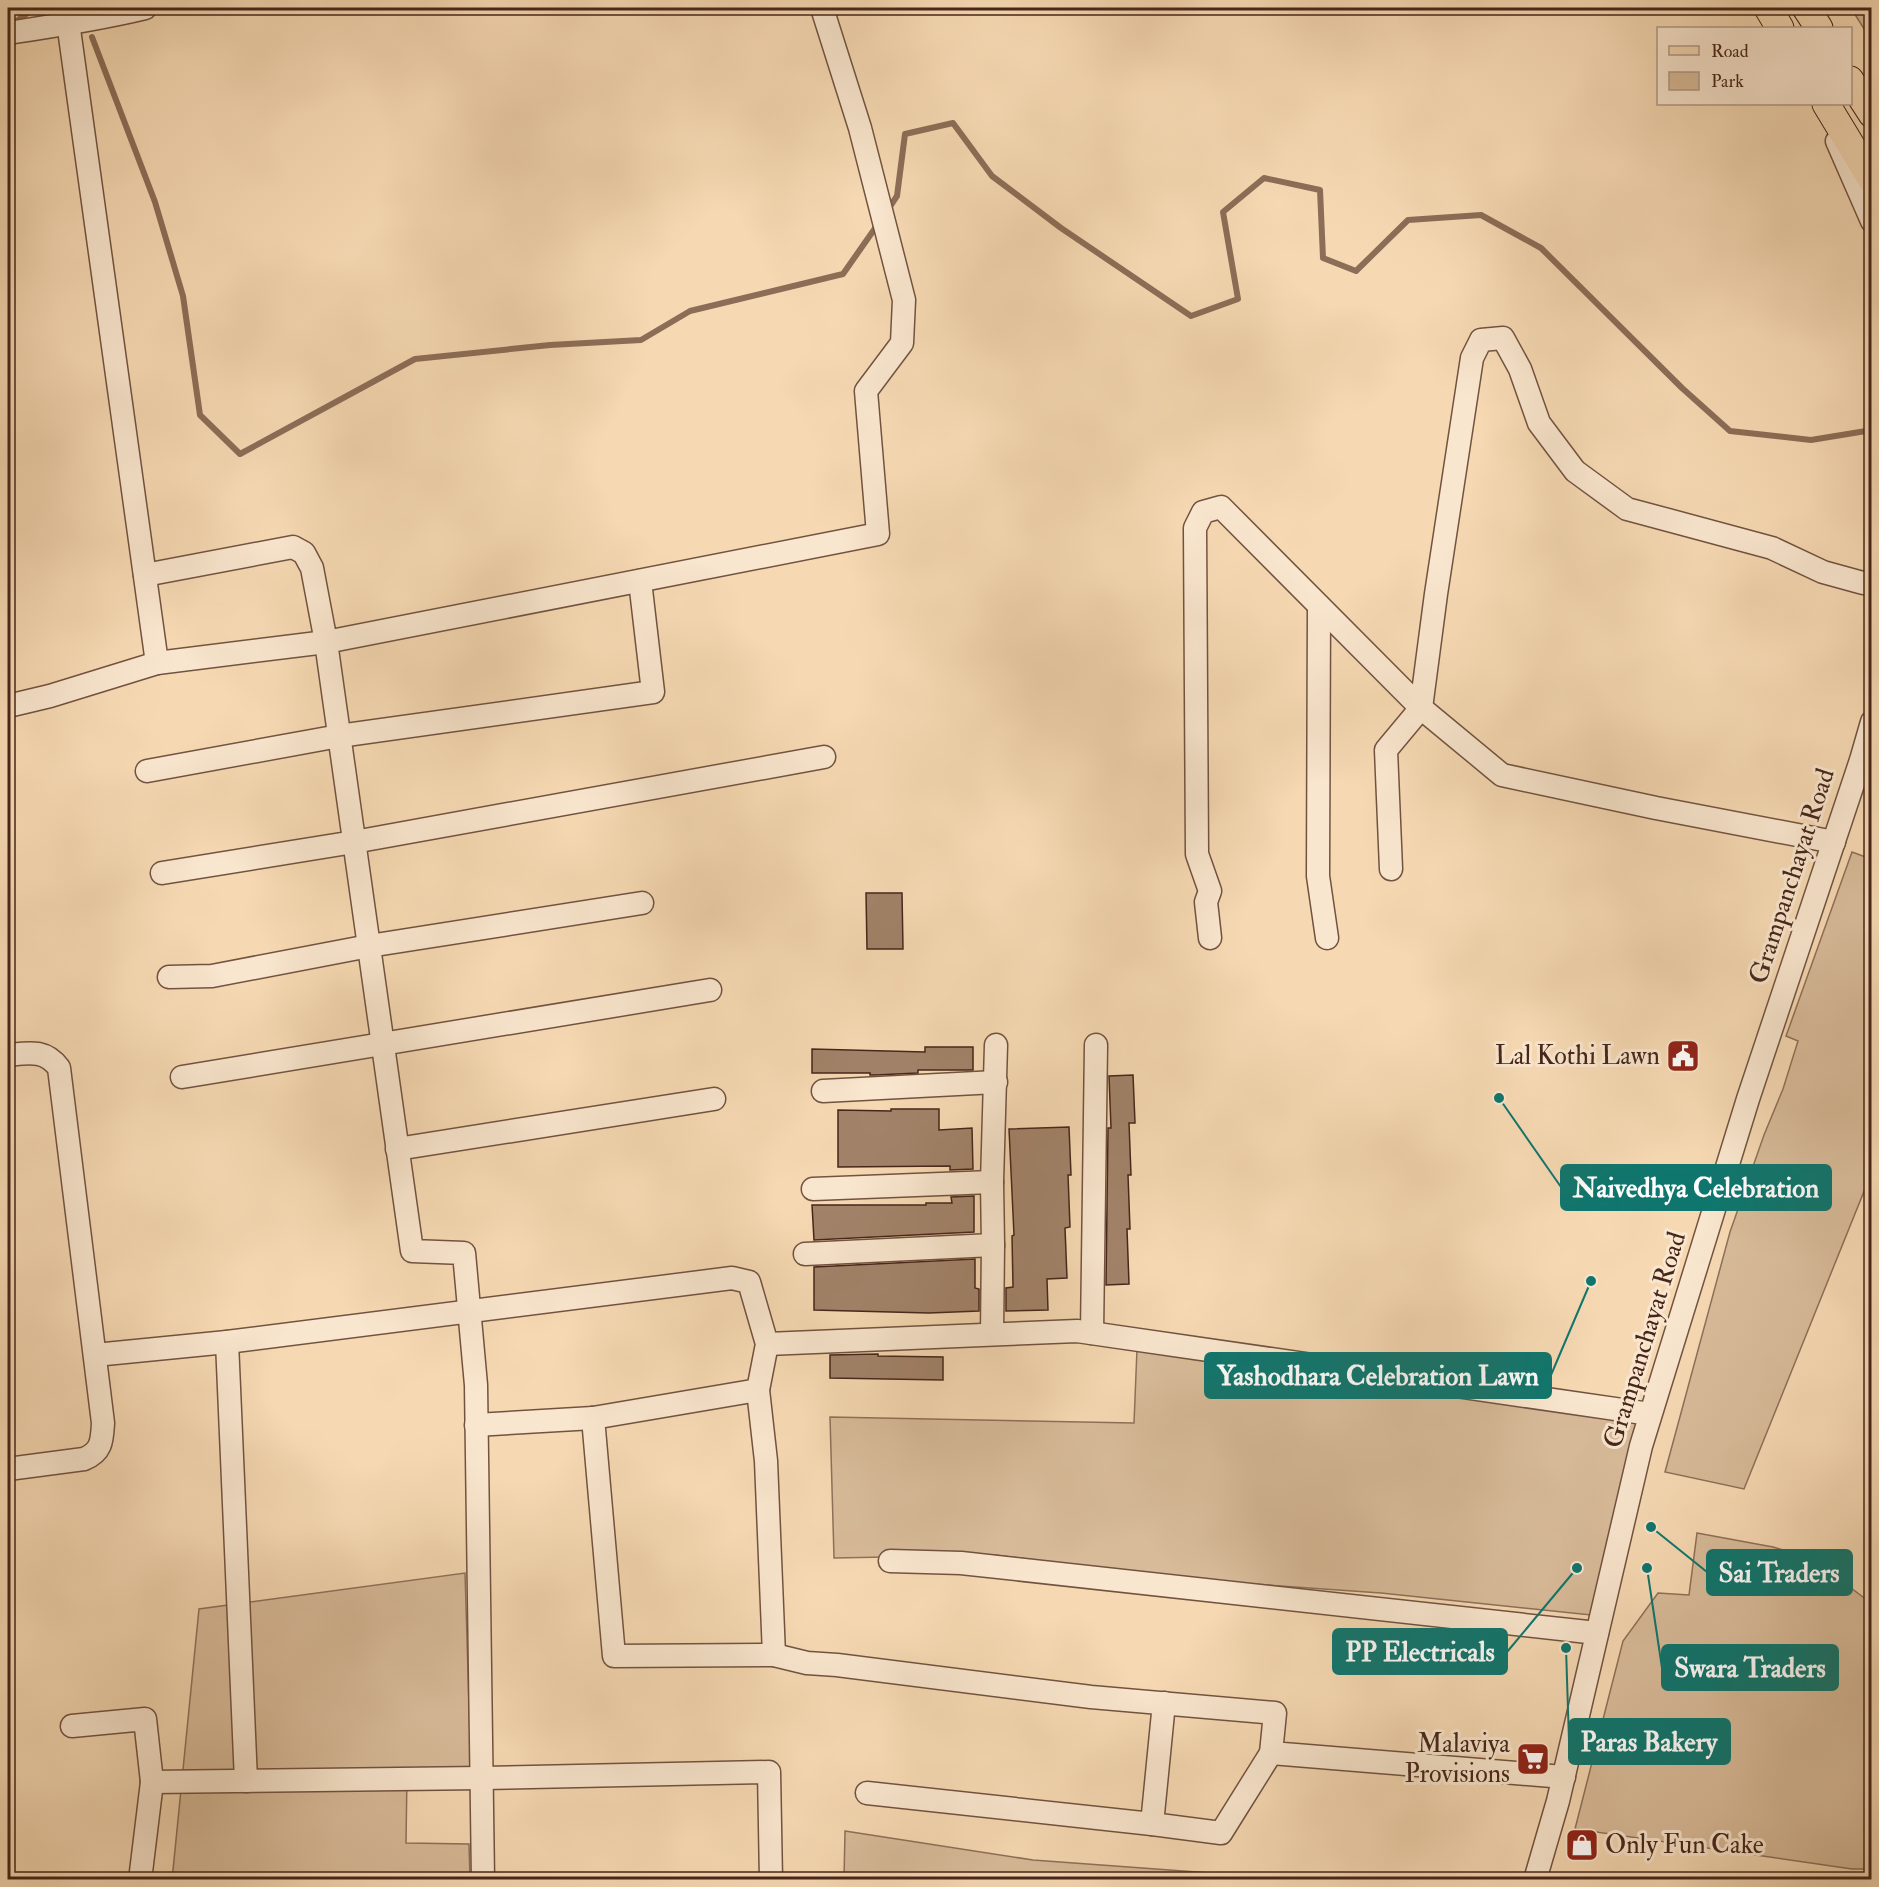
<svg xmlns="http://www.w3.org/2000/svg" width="1879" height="1887" font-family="'IM FELL Double Pica',serif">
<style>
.green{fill:#d8bb99;stroke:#8f705a;stroke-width:1.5}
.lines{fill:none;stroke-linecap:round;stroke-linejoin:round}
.stream{stroke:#8c6d57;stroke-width:6}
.building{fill:#a2836a;stroke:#46261a;stroke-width:1.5}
.minor-casing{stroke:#725340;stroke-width:25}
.major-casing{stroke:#46261a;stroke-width:29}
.minor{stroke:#f9e6ce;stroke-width:22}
.major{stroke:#f6d9b3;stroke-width:27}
.labels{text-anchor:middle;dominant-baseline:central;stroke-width:6;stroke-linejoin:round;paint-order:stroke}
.street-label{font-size:26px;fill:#46261a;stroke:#f9e6ce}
.poi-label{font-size:26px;fill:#46261a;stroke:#f9e6ce;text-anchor:end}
.leader{fill:none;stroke:#0f766e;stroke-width:2}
.callout-dot{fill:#0f766e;stroke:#f9e6ce;stroke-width:2}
.callout{fill:#0f766e;stroke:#0f766e;stroke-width:2}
.callout-label{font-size:27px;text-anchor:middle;font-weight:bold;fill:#fff}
</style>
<rect width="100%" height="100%" fill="#f6d9b3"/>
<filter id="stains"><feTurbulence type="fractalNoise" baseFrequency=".00333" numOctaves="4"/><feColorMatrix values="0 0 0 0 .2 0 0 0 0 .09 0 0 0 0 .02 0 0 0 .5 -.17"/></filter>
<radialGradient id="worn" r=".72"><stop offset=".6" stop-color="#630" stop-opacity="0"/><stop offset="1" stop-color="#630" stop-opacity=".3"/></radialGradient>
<!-- green -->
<g class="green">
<path d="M 1856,8 L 1871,8 L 1871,40 L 1854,13 Z"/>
<path d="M 1852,852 L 1871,859 L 1871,1174 L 1744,1489 L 1665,1472 L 1730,1232 L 1764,1135 L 1783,1089 L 1798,1041 L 1786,1036 Z"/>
<path d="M 1137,1349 L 1642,1418 L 1591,1615 L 1381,1593 L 1196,1580 L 995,1555 L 834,1558 L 830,1417 L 1134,1423 Z"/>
<path d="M 1697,1533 L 1773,1547 L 1811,1558 L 1871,1603 L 1871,1869 L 1852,1869 L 1575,1829 L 1623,1641 L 1658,1593 L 1689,1595 Z"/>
<path d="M 465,1573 L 471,1772 L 407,1774 L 406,1843 L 469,1844 L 470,1879 L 172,1880 L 199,1609 Z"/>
<path d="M 845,1831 L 1033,1860 L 1291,1879 L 844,1879 Z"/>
</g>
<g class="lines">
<!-- stream -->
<g class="stream">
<path d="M 13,24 L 34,8"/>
<path d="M 92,37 L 155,202 L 183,296 L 200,415 L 240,454 L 415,359 L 550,345 L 641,340 L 690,311 L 843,274 L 878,224"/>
<path d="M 887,211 L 897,196 L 905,134 L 953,123 L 992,176 L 1061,228 L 1191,316 L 1238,299 L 1223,212 L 1264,178 L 1320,190 L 1323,258 L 1356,271 L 1408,220 L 1481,215 L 1541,248 L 1682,388 L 1730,431 L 1811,440 L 1872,430"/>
</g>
</g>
<!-- building -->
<g class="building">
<path d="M 866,893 L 902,893 L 903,949 L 867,949 Z"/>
<path d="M 925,1047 L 973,1047 L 973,1070 L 918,1070 L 918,1073 L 876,1075 L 870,1075 L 870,1073 L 812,1073 L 812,1049 L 925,1052 Z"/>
<path d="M 1133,1075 L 1135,1123 L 1129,1123 L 1131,1175 L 1128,1175 L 1130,1229 L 1127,1229 L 1129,1284 L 1106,1285 L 1108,1128 L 1111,1128 L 1109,1076 Z"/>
<path d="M 891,1109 L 939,1109 L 939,1130 L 972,1128 L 973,1169 L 950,1170 L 950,1166 L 838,1167 L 838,1110 L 891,1111 Z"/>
<path d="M 1069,1127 L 1071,1175 L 1068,1175 L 1070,1227 L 1065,1228 L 1067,1278 L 1047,1279 L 1048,1310 L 1006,1311 L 1006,1288 L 1013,1287 L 1012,1236 L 1014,1235 L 1009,1129 Z"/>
<path d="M 974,1196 L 974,1232 L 814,1240 L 812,1205 L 926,1205 L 926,1203 L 952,1203 L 951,1197 Z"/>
<path d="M 975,1259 L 975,1288 L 979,1289 L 979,1311 L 929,1313 L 814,1310 L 814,1267 Z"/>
<path d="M 878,1354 L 878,1356 L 943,1357 L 943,1380 L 830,1378 L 830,1355 Z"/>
</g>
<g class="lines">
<!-- minor casing -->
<g class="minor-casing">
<g id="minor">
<path d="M 68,22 L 157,663 L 326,642 L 878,534 L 866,391 L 902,343 L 904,300 L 860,128 L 822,8"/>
<path d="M 8,33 C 54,26 100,19 145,8"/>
<path d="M 1837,141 L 1872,221"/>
<path d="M 145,575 L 293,547 L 304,553 L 312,568 L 326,642 L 412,1251 L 464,1253 L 476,1385 L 483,1880"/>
<path d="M 1319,606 L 1318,876 L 1327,938"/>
<path d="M 8,706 L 50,696 L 157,663"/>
<path d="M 147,771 L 339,736 L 653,692 L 640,581"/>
<path d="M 1391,869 L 1386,750 L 1421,708 L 1436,594 L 1472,358 L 1481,340 L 1503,338 L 1520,369 L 1539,423 L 1575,471 L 1627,509 L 1772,548 L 1823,572 L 1863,583 L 1872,581"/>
<path d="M 162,873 L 354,842 L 824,757"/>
<path d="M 1210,938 L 1206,902 L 1210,891 L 1197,854 L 1195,528 L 1203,512 L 1221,507 L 1421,708 L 1502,775 L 1656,808 L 1834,842"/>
<path d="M 169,977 L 212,976 L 369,946 L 642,903"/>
<path d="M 8,1055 C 29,1053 45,1049 59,1068 L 103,1423 C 102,1440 102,1452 84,1459 L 8,1469"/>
<path d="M 182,1077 L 710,990"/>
<path d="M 823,1091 L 996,1082"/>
<path d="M 397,1149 L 714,1099"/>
<path d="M 813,1189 L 992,1182"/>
<path d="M 805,1254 L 993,1245"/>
<path d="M 1092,1333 L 1096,1045"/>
<path d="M 992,1334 L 993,1245 L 992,1182 L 996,1045"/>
<path d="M 227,1342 L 246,1781"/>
<path d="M 767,1344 L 1077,1331 L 1650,1414"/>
<path d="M 95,1355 L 227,1342 L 732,1278 L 749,1282 L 767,1344 L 758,1390 L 766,1461 L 774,1655"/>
<path d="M 593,1418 L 614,1656 L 774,1655 L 807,1663 L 837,1665 L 1091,1697 L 1275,1713 L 1271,1753 L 1564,1777"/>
<path d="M 476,1425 L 593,1418 L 758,1390"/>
<path d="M 890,1561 L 961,1563 L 1597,1633"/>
<path d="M 72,1726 L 145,1719 L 152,1782 L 482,1778 L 769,1772 L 771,1880"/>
<path d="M 867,1793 L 1152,1824 L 1221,1833 L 1271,1753"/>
<path d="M 1152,1824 L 1164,1703"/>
<path d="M 140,1880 L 152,1782"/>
<path d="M 1535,1880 L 1558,1801 L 1641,1446 L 1748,1099 L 1861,760 L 1872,722"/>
</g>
</g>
<!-- major casing -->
<g class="major-casing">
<g id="major">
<path d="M 1768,8 L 1780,28"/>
<path d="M 1806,8 L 1819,28"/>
<path d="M 1850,80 L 1872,114"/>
<path d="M 1826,104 L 1872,180"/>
</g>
</g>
<!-- minor -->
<use href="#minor" class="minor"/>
<!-- major -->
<use href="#major" class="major"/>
</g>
<!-- icons -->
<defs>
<g id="civic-square" transform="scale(1.725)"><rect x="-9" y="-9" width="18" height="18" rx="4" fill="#8f2418" stroke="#f9e6ce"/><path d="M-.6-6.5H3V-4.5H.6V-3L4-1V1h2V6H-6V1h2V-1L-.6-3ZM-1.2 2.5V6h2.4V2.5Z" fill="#fff"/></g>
<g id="supermarket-square" transform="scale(1.725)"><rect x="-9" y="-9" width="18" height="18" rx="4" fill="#8f2418" stroke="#f9e6ce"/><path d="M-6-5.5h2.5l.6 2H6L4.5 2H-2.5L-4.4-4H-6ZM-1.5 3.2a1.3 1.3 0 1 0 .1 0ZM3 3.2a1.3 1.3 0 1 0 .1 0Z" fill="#fff"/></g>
<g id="shop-square" transform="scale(1.725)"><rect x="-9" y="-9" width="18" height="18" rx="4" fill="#8f2418" stroke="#f9e6ce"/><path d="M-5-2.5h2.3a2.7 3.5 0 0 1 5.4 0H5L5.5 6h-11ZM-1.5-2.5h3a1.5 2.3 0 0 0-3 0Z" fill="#fff"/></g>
</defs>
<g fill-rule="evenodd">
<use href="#civic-square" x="1683" y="1056"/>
<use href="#supermarket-square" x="1533" y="1759"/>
<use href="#shop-square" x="1582" y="1845"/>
</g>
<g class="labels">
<!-- street labels -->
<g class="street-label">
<text transform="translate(1792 876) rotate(-72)">Grampanchayat Road</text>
<text transform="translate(1645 1340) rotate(-73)">Grampanchayat Road</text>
</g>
<!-- poi labels -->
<g class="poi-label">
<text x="1660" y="1056">Lal Kothi Lawn</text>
<text x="1510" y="1744">Malaviya<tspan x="1510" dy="30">Provisions</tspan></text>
<text x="1605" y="1845" text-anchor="start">Only Fun Cake</text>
</g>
</g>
<!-- callouts -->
<path class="leader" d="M1499 1098L1561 1187M1591 1281L1551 1375M1651 1527L1707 1572M1577 1568L1507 1652M1647 1568L1662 1668M1566 1648L1569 1741"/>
<g class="callout-dot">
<circle cx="1499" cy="1098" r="6"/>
<circle cx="1591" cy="1281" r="6"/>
<circle cx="1651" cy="1527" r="6"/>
<circle cx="1577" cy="1568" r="6"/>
<circle cx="1647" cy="1568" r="6"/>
<circle cx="1566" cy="1648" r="6"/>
</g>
<g class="callout">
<rect x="1561" y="1165" width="270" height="45" rx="6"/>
<rect x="1205" y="1353" width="346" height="45" rx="6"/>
<rect x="1707" y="1550" width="145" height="45" rx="6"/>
<rect x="1333" y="1629" width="174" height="45" rx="6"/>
<rect x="1662" y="1645" width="176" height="45" rx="6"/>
<rect x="1569" y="1719" width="161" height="45" rx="6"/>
</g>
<g class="callout-label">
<text x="1696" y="1197">Naivedhya Celebration</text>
<text x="1378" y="1385">Yashodhara Celebration Lawn</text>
<text x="1779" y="1582">Sai Traders</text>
<text x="1420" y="1661">PP Electricals</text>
<text x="1750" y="1677">Swara Traders</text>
<text x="1649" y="1751">Paras Bakery</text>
</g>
<!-- margin -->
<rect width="1879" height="1887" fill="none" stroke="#f6d9b3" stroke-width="30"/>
<rect x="9" y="9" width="1861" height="1869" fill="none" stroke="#46261a" stroke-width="3"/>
<rect x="15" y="15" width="1849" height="1857" fill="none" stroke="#46261a" stroke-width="1.5"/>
<!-- legend -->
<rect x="1657" y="27" width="195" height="78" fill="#f9e6ce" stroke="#b19986" stroke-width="1.5"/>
<rect x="1669" y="46" width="30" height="9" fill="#f6d9b3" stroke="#b19986" stroke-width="1.5"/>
<text x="1711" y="57" font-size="18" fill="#46261a">Road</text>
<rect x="1669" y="72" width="30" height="18" fill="#d8bb99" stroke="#b19986" stroke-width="1.5"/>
<text x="1711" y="87" font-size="18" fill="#46261a">Park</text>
<rect width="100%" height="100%" filter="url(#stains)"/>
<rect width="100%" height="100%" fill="url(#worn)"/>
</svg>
